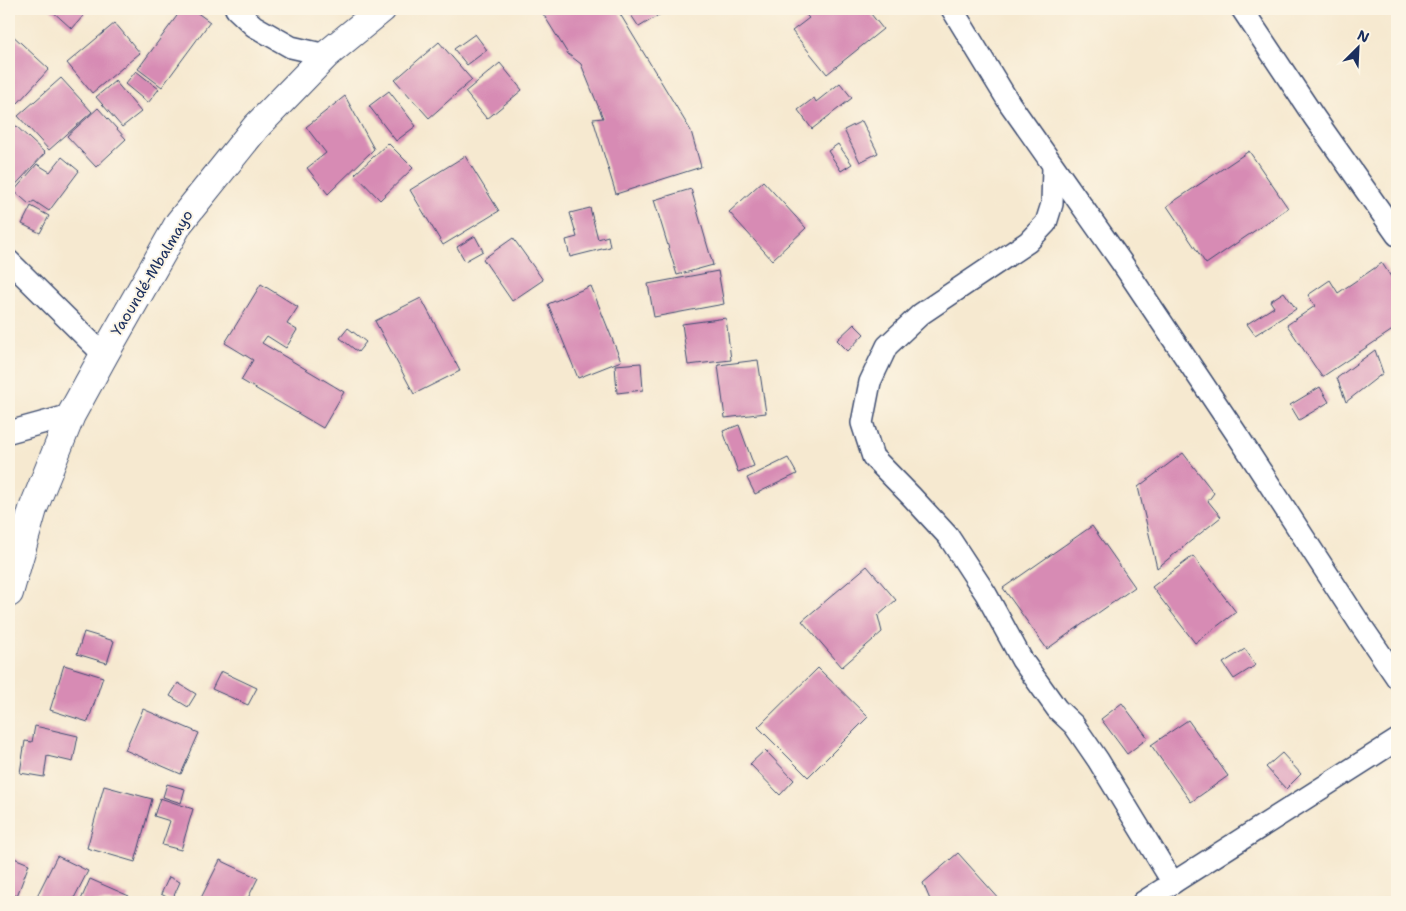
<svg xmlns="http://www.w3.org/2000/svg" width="1406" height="911" font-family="'Shantell Sans',sans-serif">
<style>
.building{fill:#d78bb4}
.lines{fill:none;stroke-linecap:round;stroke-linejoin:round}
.minor-casing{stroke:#3c4b6f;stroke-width:24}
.trunk-casing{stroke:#3c4b6f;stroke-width:30}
.minor{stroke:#fff;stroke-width:21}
.trunk{stroke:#fff;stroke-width:28}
.labels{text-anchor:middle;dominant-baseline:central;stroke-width:4;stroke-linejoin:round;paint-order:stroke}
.street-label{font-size:15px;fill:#1b2f5e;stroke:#fcf5e5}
</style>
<rect width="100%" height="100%" fill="#fcf5e5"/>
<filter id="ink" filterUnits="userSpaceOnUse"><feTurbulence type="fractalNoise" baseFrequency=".02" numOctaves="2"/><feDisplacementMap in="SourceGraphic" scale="10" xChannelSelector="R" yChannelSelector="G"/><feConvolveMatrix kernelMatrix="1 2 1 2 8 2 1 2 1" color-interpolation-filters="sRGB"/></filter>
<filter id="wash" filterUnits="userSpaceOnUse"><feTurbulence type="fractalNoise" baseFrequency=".0096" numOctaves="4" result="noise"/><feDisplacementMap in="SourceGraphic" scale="20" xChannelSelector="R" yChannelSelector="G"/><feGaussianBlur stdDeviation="1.12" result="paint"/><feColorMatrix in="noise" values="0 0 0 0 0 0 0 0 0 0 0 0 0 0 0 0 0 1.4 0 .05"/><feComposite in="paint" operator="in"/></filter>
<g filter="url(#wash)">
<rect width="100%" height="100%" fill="#f6e9d0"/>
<g id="blocks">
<!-- building -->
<g class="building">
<path d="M 50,9 L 89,9 L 72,29 Z"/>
<path d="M 182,9 L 192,9 L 210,22 L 162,87 L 138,69 Z"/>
<path d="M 540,9 L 617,9 L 691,131 L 701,167 L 616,194 L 593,119 L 603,118 L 581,64 L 568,54 Z"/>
<path d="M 627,9 L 669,9 L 639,27 Z"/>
<path d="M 803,9 L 867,9 L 883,29 L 827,74 L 792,31 L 809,18 L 802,11 Z"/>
<path d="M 115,23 L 140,53 L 92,93 L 67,63 Z"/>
<path d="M 9,32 L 49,69 L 18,103 L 9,94 Z"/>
<path d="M 475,34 L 487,50 L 467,65 L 454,49 Z"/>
<path d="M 439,42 L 472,80 L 429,118 L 395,80 Z"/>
<path d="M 500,63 L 522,90 L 487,119 L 465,92 Z"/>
<path d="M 136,71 L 159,89 L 148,103 L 125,84 Z"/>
<path d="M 61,78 L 92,112 L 49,150 L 18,116 Z"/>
<path d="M 115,81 L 141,112 L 122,127 L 96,97 Z"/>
<path d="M 840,83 L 852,98 L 812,129 L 798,110 L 814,98 L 816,102 Z"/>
<path d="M 389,91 L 416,126 L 396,141 L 369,106 Z"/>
<path d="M 345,96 L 374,149 L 328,194 L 307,168 L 326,153 L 306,127 Z"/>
<path d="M 98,108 L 126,139 L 96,167 L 67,136 Z"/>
<path d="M 862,121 L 878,153 L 860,162 L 844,130 Z"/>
<path d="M 15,125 L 45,153 L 9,192 L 9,131 Z"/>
<path d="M 388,143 L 413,168 L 380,200 L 355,174 Z"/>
<path d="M 838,144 L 852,164 L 841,171 L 828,151 Z"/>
<path d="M 1249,151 L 1288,208 L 1206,264 L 1167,206 Z"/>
<path d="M 465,156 L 499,211 L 443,245 L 410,190 Z"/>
<path d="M 62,157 L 79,171 L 49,211 L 34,201 L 29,204 L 14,191 L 37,164 L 50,172 Z"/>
<path d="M 763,181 L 806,228 L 772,260 L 729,212 Z"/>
<path d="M 691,189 L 713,265 L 677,275 L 654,200 Z"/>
<path d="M 31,206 L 49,216 L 40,233 L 22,224 Z"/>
<path d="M 590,208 L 598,239 L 608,236 L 610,247 L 570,257 L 566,240 L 577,237 L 570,213 Z"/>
<path d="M 475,236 L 483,251 L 465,261 L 457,247 Z"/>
<path d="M 513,238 L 543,280 L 512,301 L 483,259 Z"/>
<path d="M 1382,263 L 1397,286 L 1397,317 L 1396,318 L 1397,320 L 1397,327 L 1322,377 L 1287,325 L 1315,306 L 1308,295 L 1330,280 L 1338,293 Z"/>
<path d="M 718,271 L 724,304 L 654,317 L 648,284 Z"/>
<path d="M 261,284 L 298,307 L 287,324 L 297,330 L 286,348 L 267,336 L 262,343 L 344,392 L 323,428 L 241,380 L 253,360 L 225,343 Z"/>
<path d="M 591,286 L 621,361 L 578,378 L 548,304 Z"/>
<path d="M 1284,292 L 1296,309 L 1255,335 L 1247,324 L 1274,307 L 1270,301 Z"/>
<path d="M 421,298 L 460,371 L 414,394 L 375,321 Z"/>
<path d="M 726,318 L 731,360 L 688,365 L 682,324 Z"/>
<path d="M 854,324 L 864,334 L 848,351 L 837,340 Z"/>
<path d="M 348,328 L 366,342 L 358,352 L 340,338 Z"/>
<path d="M 1375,350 L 1383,373 L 1346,402 L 1337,378 Z"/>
<path d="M 758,360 L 766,413 L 725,418 L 718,365 Z"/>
<path d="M 641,363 L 643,390 L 617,393 L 615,365 Z"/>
<path d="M 1320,387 L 1329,402 L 1299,420 L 1290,405 Z"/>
<path d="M 739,425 L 754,466 L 738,472 L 723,431 Z"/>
<path d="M 1183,453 L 1214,493 L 1208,501 L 1221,517 L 1157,568 L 1138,487 Z"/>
<path d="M 788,458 L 797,474 L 755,494 L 747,478 Z"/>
<path d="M 1092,526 L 1135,587 L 1047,649 L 1003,588 Z"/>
<path d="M 1193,556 L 1236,612 L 1195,643 L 1152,587 Z"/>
<path d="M 867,566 L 896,600 L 878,616 L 882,632 L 842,667 L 802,621 Z"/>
<path d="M 84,632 L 114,641 L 107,663 L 77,654 Z"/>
<path d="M 1245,649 L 1256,665 L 1234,679 L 1223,663 Z"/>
<path d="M 64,665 L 103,677 L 88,722 L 50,710 Z"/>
<path d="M 818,668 L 868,717 L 808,777 L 758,727 Z"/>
<path d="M 221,671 L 257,688 L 248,705 L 212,689 Z"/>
<path d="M 178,683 L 196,694 L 188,707 L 170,696 Z"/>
<path d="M 1122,703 L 1148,738 L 1127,754 L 1101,719 Z"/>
<path d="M 143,709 L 199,733 L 181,774 L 125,750 Z"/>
<path d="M 1188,720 L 1228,776 L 1191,802 L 1151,745 Z"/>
<path d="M 35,726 L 78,736 L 73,762 L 47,756 L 44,777 L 20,773 L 25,741 L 32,742 Z"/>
<path d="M 765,750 L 794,780 L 780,795 L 750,764 Z"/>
<path d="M 1282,753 L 1301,774 L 1286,789 L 1266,767 Z"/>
<path d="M 167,784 L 185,789 L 181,803 L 163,797 Z"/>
<path d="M 104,786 L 152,799 L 135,862 L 87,848 Z"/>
<path d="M 160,798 L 193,809 L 181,850 L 162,845 L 170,821 L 154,816 Z"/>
<path d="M 958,853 L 1002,902 L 931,902 L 923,883 Z"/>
<path d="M 9,856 L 29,864 L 17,896 L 9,893 Z"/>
<path d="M 57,856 L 88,871 L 72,902 L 34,902 Z"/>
<path d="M 220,860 L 258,878 L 246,902 L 199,902 Z"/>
<path d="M 169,877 L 180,882 L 172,900 L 161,894 Z"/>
<path d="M 90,879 L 129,896 L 126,902 L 80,902 Z"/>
</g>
</g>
</g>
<g filter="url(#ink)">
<use href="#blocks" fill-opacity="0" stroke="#3c4b6f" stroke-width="1"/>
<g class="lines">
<!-- minor casing -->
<g class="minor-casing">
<g id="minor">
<path d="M 236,9 L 254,26 L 291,47 L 326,55"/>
<path d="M 952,9 L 1010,104 L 1122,263 L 1236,433 L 1360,624 L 1397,678"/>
<path d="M 1242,9 L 1314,117 L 1397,235"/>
<path d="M 1053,166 L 1052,204 L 1046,223 L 1028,242 L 921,314 L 887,346 L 870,382 L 862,423 L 873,457 L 912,497 L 948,536 L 986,594 L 1022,660 L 1057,709 L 1074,725 L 1098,760 L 1173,883"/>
<path d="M 9,261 L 104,355"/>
<path d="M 9,432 L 71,415"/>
<path d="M 1143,902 L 1397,740"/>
</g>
</g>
<!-- trunk casing -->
<g class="trunk-casing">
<path id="trunk" d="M 9,593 L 33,509 L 71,415 L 104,355 L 179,223 L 256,127 L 326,55 L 382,9"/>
</g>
<!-- minor -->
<use href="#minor" class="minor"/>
<!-- trunk -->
<use href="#trunk" class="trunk"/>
</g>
</g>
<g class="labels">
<!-- street labels -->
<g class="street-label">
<text transform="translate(152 273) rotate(-59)">Yaoundé-Mbalmayo</text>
</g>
</g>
<!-- margin -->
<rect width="1406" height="911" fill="none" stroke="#fcf5e5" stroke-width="30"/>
<!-- north arrow -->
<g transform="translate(1358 48) rotate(24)" stroke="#fcf5e5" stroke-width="4" paint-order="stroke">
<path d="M0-4L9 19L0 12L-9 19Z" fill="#1b2f5e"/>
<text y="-8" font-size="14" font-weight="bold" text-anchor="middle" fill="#1b2f5e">N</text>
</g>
</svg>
